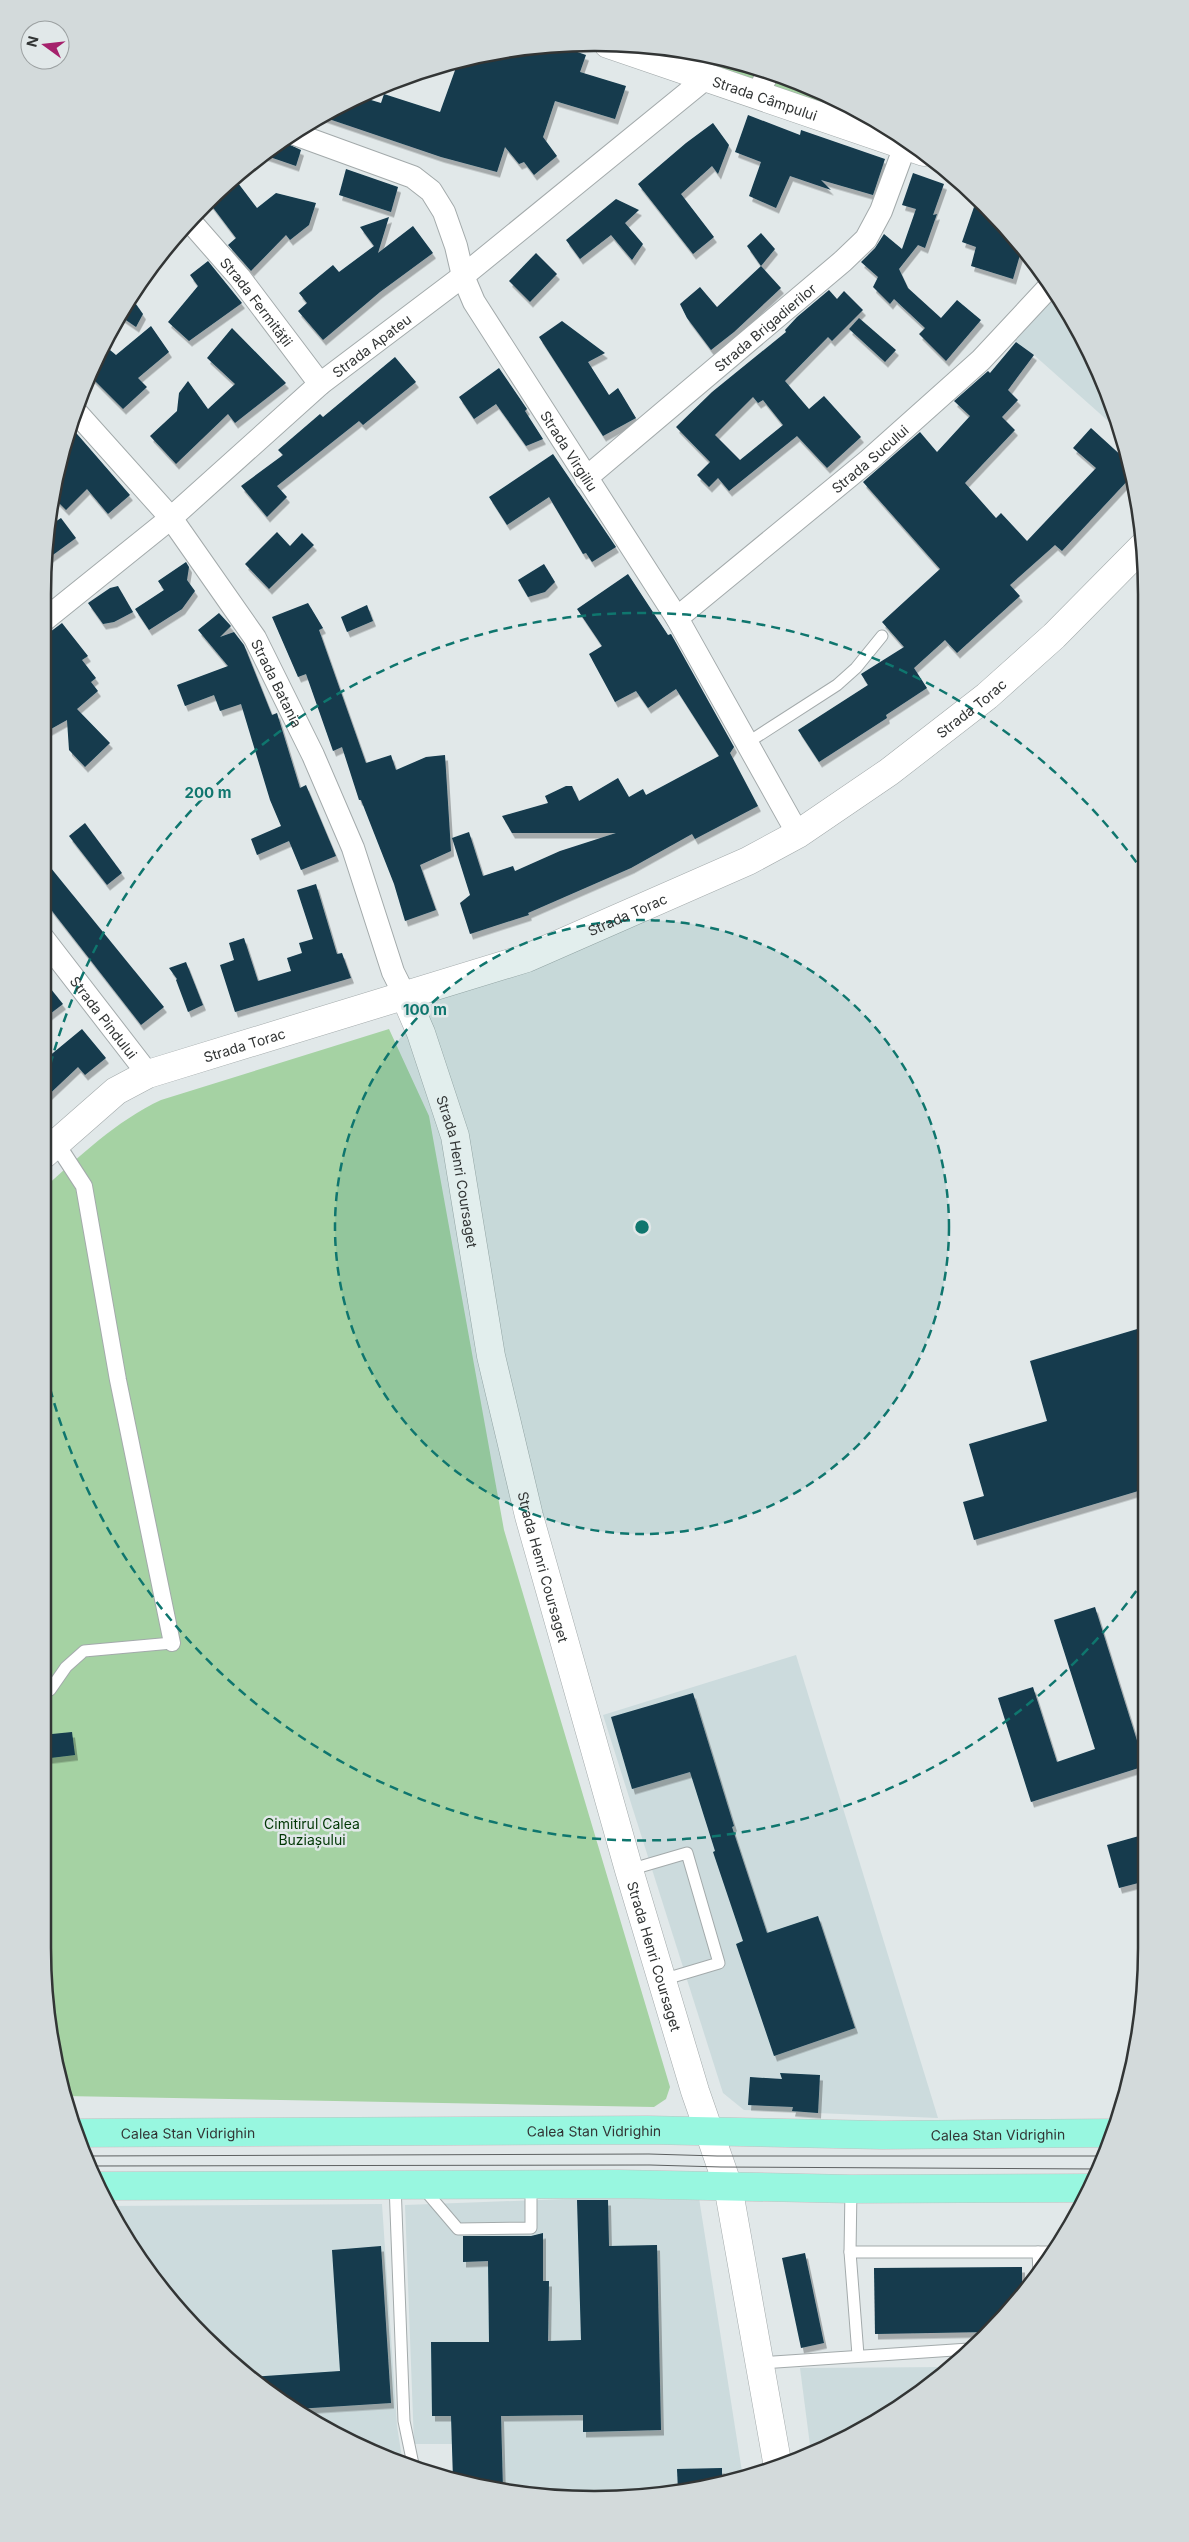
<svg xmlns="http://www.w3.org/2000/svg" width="1189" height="2542" font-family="Inter,sans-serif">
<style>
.built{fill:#ccdbdd}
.green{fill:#a5d2a3}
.building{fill:#133a4d;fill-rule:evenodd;filter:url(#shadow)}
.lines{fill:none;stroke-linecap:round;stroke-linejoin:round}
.service-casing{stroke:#a3aaab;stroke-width:13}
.pedestrian-casing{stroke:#a3aaab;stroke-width:18}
.minor-casing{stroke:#a3aaab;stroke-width:24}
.tertiary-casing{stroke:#a3aaab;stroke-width:29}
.primary-casing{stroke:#c2c2c2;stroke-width:29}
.service{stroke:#fff;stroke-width:11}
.pedestrian{stroke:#fff;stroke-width:16}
.minor{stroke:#fff;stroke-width:22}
.tertiary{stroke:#fff;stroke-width:28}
.primary{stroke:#98f7e0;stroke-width:28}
.tram{stroke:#5d6161;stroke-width:1}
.ring{fill:none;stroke:#0f766e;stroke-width:2.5;stroke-dasharray:9 6}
.labels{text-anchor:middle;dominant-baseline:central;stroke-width:5;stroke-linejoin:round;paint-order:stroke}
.street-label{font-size:14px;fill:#323535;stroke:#e1e8e9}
.park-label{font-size:14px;fill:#003704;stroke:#e1e8e9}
.rim{fill:none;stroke:#323535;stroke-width:2.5}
.centre{fill:#0f766e;stroke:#e1e8e9;stroke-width:2.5}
.ring-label{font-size:15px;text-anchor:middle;font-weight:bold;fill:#0f766e;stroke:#e1e8e9;stroke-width:5;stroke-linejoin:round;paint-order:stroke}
</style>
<defs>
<filter id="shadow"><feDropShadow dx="3" dy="5.5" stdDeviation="0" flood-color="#0004"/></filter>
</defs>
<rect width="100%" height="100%" fill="#e1e8e9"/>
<!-- built -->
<g class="built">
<path d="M 1052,292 L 1104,383 L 1116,428 L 1034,355 L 1014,340 Z"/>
<path d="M 796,1655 L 938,2118 L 744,2110 L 723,2093 L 603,1715 Z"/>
<path d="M 699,2198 L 743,2478 L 702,2489 L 594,2499 L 487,2489 L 452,2444 L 414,2444 L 405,2205 L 565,2199 Z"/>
<path d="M 382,2204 L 397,2426 L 403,2464 L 319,2426 L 231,2363 L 179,2311 L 116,2223 L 108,2206 Z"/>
<path d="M 950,2367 L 931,2385 L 870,2426 L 811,2453 L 800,2368 Z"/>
</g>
<!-- green -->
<g class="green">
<path d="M 670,50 L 702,53 L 805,84 L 861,116 Z"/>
<path d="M 389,1029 L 429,1116 L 504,1530 L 670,2087 L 666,2099 L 654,2107 L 64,2096 L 53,2055 L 43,1947 L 43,1189 C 80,1156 116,1121 161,1100 Z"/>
</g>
<!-- building -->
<g class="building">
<path d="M 560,46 L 586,55 L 580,72 L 626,86 L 615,119 L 555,101 L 543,137 L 557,156 L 534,175 L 524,162 L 519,164 L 505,147 L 497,172 L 441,157 L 323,117 L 361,97 L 381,103 L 384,94 L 440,112 L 458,62 L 487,53 Z"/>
<path d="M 748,115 L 800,135 L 801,130 L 885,159 L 873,195 L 821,180 L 831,190 L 790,176 L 776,208 L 749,196 L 761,162 L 735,152 Z"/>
<path d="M 713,123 L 729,145 L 718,174 L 712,166 L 681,194 L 714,237 L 693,254 L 638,184 L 686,143 Z"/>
<path d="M 282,141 L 301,150 L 296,166 L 264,155 Z"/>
<path d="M 346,169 L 398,187 L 391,212 L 339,195 Z"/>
<path d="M 913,173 L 944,184 L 933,215 L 937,214 L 925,248 L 918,245 L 899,269 L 908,288 L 941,318 L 957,300 L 981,320 L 946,361 L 919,334 L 925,328 L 894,299 L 890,304 L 873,287 L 878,277 L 861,262 L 875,248 L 884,234 L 902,249 L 916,209 L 902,205 Z"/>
<path d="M 235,179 L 257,208 L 276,193 L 316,203 L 309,225 L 290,240 L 286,235 L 251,271 L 228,245 L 236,238 L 208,201 Z"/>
<path d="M 616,199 L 639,210 L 625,223 L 643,244 L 632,260 L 611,235 L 580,259 L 566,240 Z"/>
<path d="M 974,207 L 984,210 L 1022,248 L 1013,279 L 971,266 L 976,247 L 962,242 Z"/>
<path d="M 389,217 L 378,253 L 413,226 L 433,253 L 380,292 L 323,340 L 298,311 L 307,303 L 299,293 L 333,265 L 339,272 L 374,246 L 360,227 Z"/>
<path d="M 761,233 L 775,249 L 761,266 L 747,246 Z"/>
<path d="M 536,253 L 557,274 L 530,302 L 509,281 Z"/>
<path d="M 208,261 L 242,303 L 189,341 L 168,322 L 198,286 L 190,275 Z"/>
<path d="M 761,266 L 781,288 L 734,332 L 711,350 L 687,318 L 680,304 L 700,287 L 717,307 Z"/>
<path d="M 829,290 L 837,299 L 844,291 L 863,310 L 832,341 L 828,337 L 785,381 L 809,409 L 824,396 L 861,437 L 827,468 L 797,436 L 729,491 L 718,478 L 709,487 L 697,475 L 710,462 L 676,427 L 712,392 L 786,332 L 785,330 L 797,317 ZM 753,397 L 758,403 L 763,400 L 783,425 L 740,460 L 715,435 Z"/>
<path d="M 131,297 L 143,314 L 136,327 L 120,316 Z"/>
<path d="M 859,318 L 896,350 L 885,362 L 849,329 Z"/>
<path d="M 562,321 L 605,353 L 588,362 L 609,395 L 618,388 L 636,418 L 603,436 L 539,337 Z"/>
<path d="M 151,326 L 169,352 L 138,378 L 147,387 L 123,409 L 89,375 L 93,367 L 110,350 L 116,355 Z"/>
<path d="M 232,328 L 286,383 L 235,423 L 228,414 L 176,464 L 150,436 L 177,411 L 179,393 L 188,381 L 208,409 L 235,384 L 207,358 Z"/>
<path d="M 1016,342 L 1034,355 L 1008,390 L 1018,400 L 1002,417 L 1015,430 L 965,483 L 996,518 L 1001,513 L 1027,541 L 1096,468 L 1073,448 L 1091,428 L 1125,459 L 1130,478 L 1062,551 L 1055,545 L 1010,585 L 1020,596 L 957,653 L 945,640 L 914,668 L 927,688 L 886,715 L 887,718 L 819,762 L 798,730 L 868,685 L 861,674 L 904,647 L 882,622 L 940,569 L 863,482 L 920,432 L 937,452 L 970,416 L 954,401 L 988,371 L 990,373 Z"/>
<path d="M 395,357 L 416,382 L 363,425 L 359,421 L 277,486 L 287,497 L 267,517 L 241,486 L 283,455 L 278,450 L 320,414 L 323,417 Z"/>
<path d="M 499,368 L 527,409 L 525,411 L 543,439 L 526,446 L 496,404 L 474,419 L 459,397 Z"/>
<path d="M 71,427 L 130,495 L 108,514 L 87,489 L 66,510 L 52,496 Z"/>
<path d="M 553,454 L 616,547 L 592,562 L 586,553 L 583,554 L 549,497 L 507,525 L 489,497 Z"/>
<path d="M 61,518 L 76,538 L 46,560 L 49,526 Z"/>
<path d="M 277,532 L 290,546 L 302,533 L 314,545 L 269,589 L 245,564 Z"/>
<path d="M 186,562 L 189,567 L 187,580 L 195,591 L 182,609 L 149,630 L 135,609 L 164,590 L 158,581 Z"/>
<path d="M 544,564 L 555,582 L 545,592 L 528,597 L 518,580 Z"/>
<path d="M 628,574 L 668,635 L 671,634 L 734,747 L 730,753 L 758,806 L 695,839 L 692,834 L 631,868 L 528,913 L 529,915 L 470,934 L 460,903 L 470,895 L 452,838 L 469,832 L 483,876 L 513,866 L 515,871 L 560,851 L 616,833 L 512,833 L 502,816 L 548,803 L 545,796 L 566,786 L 572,786 L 579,801 L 618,778 L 629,797 L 643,789 L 646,795 L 719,756 L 676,689 L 648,708 L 636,691 L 615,702 L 589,654 L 602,646 L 577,609 Z"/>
<path d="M 118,586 L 133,612 L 114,622 L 103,624 L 88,603 L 110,588 Z"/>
<path d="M 308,603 L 323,628 L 319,630 L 366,763 L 391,755 L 396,770 L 426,757 L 445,755 L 451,851 L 420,865 L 436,910 L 405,921 L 394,884 L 361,800 L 359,800 L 342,747 L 333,751 L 306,674 L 298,677 L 272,617 Z"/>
<path d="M 367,605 L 373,621 L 347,632 L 341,617 Z"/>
<path d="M 219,613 L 231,626 L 220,637 L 234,632 L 244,645 L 272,715 L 277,713 L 300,788 L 306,785 L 336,856 L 301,870 L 289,841 L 257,855 L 251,839 L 281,826 L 270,800 L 241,704 L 220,711 L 214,695 L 185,706 L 177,685 L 228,666 L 198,630 Z"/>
<path d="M 62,623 L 88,656 L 82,660 L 96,678 L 91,682 L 98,691 L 77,709 L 110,743 L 85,767 L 69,750 L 67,720 L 42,734 L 42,714 L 50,707 L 42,697 L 42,638 Z"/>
<path d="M 85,823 L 122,873 L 107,885 L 69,836 Z"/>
<path d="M 42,857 L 164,1007 L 141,1025 L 42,898 Z"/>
<path d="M 316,884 L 337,954 L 342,953 L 351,978 L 235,1012 L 220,965 L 234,960 L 229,943 L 244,938 L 258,981 L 291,971 L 287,958 L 302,953 L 299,943 L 313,939 L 297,890 Z"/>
<path d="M 186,962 L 203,1005 L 188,1012 L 176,980 L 177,979 L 169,968 Z"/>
<path d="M 42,978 L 63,1004 L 42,1020 Z"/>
<path d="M 82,1029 L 106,1058 L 85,1075 L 78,1067 L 42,1101 L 42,1062 Z"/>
<path d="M 1144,1327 L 1145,1489 L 974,1540 L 963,1502 L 984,1496 L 969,1444 L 1047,1421 L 1030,1361 Z"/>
<path d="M 1095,1607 L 1145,1766 L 1031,1802 L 998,1698 L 1033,1687 L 1057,1762 L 1095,1749 L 1054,1620 Z"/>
<path d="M 693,1693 L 734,1826 L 732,1827 L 767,1933 L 818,1916 L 855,2028 L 774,2056 L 736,1944 L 743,1941 L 713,1852 L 715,1851 L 690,1772 L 632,1789 L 611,1717 Z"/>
<path d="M 72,1732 L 75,1755 L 42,1759 L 42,1735 Z"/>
<path d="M 1146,1834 L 1146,1881 L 1119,1888 L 1107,1845 Z"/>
<path d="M 780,2073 L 820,2075 L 818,2113 L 792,2111 L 793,2107 L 748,2105 L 750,2077 L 782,2079 Z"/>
<path d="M 577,2200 L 608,2200 L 609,2246 L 657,2245 L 661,2430 L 583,2432 L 583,2415 L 501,2416 L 503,2491 L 487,2489 L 453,2480 L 451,2416 L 432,2416 L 431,2342 L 489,2342 L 488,2261 L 463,2262 L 463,2236 L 531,2236 L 543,2233 L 543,2281 L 549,2281 L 548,2341 L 581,2340 Z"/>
<path d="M 381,2246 L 391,2403 L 296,2409 L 250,2377 L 340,2371 L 332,2250 Z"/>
<path d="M 805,2253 L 824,2343 L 801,2348 L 782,2258 Z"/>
<path d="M 1022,2267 L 1022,2295 L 1009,2312 L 987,2332 L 875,2334 L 874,2268 Z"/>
<path d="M 722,2468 L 722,2483 L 702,2489 L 678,2491 L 677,2469 Z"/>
</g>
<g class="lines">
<!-- service casing -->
<g class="service-casing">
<g id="service">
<path d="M 747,743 L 837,685 L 856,668 L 882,636"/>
<path d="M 43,1689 L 50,1690 L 66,1667 L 84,1651 L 172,1643"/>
<path d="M 629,1870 L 687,1853 L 719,1963 L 662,1980"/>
<path d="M 395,2184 L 404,2421 L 414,2469"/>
<path d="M 423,2188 L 458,2229 L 531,2228 L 531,2184"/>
<path d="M 851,2189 L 850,2252 L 858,2355"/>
<path d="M 850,2252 L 1038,2252 L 1039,2273"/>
<path d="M 1038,2252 L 1055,2252"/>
<path d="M 760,2363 L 969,2349"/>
</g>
</g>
<!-- pedestrian casing -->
<g class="pedestrian-casing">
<path id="pedestrian" d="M 56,1143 L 84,1186 L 118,1380 L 172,1643"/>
</g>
<!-- minor casing -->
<g class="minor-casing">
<g id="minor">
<path d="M 757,95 L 768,73"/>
<path id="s1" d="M 292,133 L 413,177 L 431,191 L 444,212 L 456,246 L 463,276 L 474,302 L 677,618 L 798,834"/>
<path id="s2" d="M 190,221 L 240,278 L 320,384"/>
<path id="s3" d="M 76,412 L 171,518 L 255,638 L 313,755 L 353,848 L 393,972 L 405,996"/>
<path id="s4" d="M 586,478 L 843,261 L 866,239 L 881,211 L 905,146"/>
<path id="s5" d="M 677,618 L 869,460 L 981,360 L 1049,287"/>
<path id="s6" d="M 43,621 L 171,518 L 320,384 L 463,276 L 706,78"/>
<path id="s7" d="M 43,938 L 148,1074"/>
</g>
</g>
<!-- tertiary casing -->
<g class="tertiary-casing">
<g id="tertiary">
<path id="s8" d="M 608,44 L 924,152"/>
<path id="s9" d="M 405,996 L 421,1033 L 455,1136 L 491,1356 L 529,1516 L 629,1870 L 695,2091 L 728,2186 L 778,2467"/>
<path id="s10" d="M 43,1155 L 116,1091 L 148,1074 L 527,958 L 748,861 L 798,834 L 889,772 L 987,696 L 1054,636 L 1142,547"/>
</g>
</g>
<!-- primary casing -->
<g class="primary-casing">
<g id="primary">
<path id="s11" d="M 76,2133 L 648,2130 L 882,2135 L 1112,2133"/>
<path d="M 99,2186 L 619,2184 L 851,2189 L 1089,2188"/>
</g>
</g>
<!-- service -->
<use href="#service" class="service"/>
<!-- pedestrian -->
<use href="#pedestrian" class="pedestrian"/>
<!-- minor -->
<use href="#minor" class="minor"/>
<!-- tertiary -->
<use href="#tertiary" class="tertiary"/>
<!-- primary -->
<use href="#primary" class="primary"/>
<!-- tram -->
<g class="tram">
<path d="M 86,2156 L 649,2154 L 717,2156 L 1105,2156"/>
<path d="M 90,2166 L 650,2165 L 721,2167 L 1099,2169"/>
</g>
</g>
<!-- distance rings -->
<circle cx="642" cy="1227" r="307" fill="#0f766e" fill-opacity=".12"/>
<g class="ring">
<circle cx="642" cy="1227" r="307"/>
<path d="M1145 1579A614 614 0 0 1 43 1360M43 1094A614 614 0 0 1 1142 870"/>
</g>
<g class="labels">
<!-- street labels -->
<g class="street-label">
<text stroke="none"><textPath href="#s8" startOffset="166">Strada Câmpului</textPath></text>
<text stroke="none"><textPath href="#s2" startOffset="105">Strada Fermității</textPath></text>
<text stroke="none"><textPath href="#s4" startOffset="234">Strada Brigadierilor</textPath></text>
<text stroke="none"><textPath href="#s6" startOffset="429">Strada Apateu</textPath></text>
<text stroke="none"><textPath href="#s1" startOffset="448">Strada Virgiliu</textPath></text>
<text stroke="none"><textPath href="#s5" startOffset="250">Strada Sucului</textPath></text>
<text stroke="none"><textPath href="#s3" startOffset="339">Strada Batania</textPath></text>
<text stroke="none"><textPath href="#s10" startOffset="1042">Strada Torac</textPath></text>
<text stroke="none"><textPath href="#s10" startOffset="639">Strada Torac</textPath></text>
<text stroke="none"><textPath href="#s7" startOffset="100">Strada Pindului</textPath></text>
<text stroke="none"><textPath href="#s10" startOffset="234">Strada Torac</textPath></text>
<text stroke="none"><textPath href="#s9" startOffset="184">Strada Henri Coursaget</textPath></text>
<text stroke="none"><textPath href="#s9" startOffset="589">Strada Henri Coursaget</textPath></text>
<text stroke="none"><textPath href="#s9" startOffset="994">Strada Henri Coursaget</textPath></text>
<text stroke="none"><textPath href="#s11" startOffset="518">Calea Stan Vidrighin</textPath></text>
<text stroke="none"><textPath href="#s11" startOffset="112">Calea Stan Vidrighin</textPath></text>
<text stroke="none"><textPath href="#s11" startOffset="922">Calea Stan Vidrighin</textPath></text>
</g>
<!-- park labels -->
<g class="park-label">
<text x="312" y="1823">Cimitirul Calea<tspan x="312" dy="16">Buziașului</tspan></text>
</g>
</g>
<!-- crop -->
<path d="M0 0H1189V2542H0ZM594 51H595A543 543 0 0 1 1138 594V1948A543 543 0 0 1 595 2491H594A543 543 0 0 1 51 1948V594A543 543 0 0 1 594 51Z" fill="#d3dadb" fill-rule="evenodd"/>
<path class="rim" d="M594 51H595A543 543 0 0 1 1138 594V1948A543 543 0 0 1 595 2491H594A543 543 0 0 1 51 1948V594A543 543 0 0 1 594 51Z"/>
<circle cx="642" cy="1227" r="8" class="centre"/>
<g class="ring-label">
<text x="208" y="798">200 m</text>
<text x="425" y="1015">100 m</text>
</g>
<!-- north arrow -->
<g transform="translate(45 45) rotate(285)"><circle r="24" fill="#e1e8e9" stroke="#9ba0a1"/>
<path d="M0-4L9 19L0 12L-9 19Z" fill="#a5216c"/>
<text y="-8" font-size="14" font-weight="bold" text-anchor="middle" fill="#323535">N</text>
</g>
</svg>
